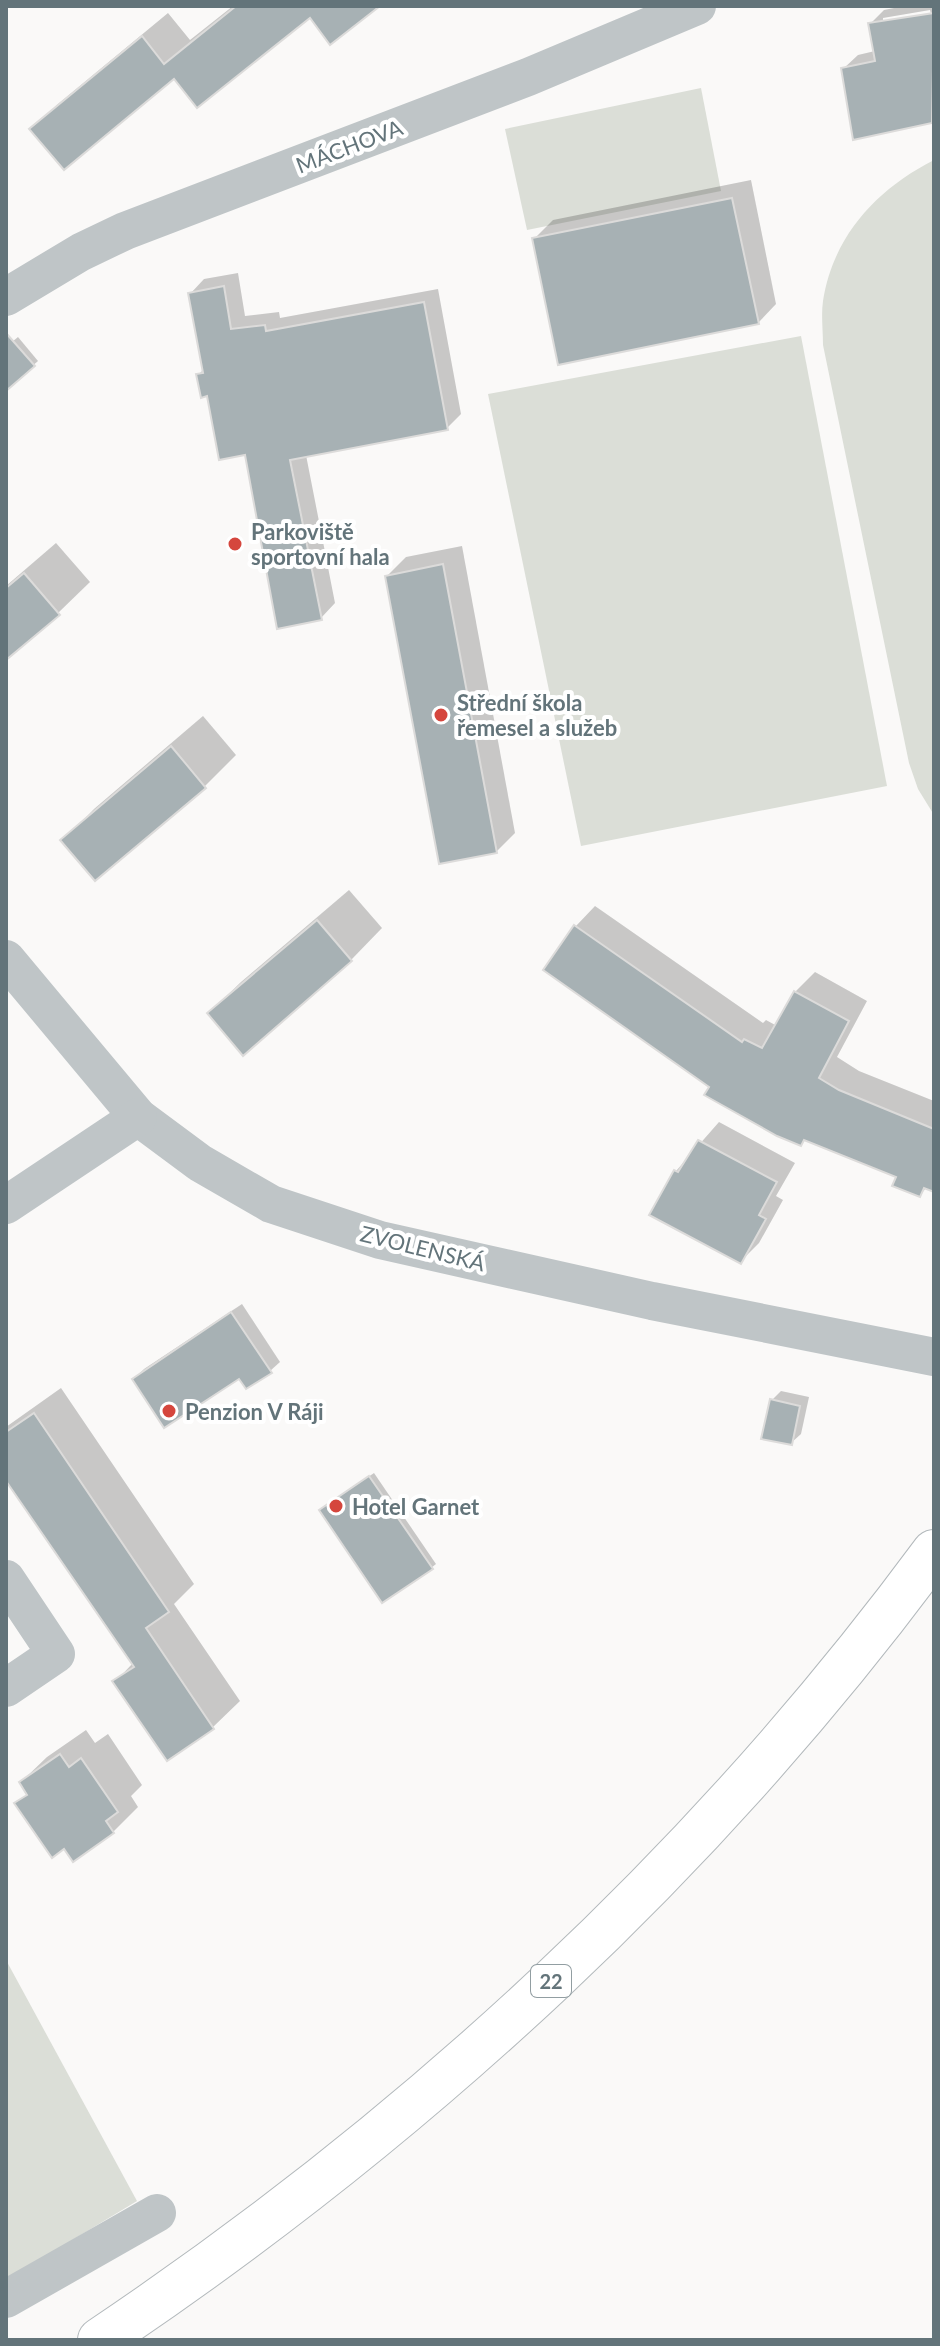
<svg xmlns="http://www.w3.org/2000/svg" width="940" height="2346" font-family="Lato,sans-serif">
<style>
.green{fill:#dbded7}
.shadow{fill:#0003;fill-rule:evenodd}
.building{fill:#a7b1b4;stroke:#dcdbda;stroke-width:2}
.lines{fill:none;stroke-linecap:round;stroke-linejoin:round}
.major-casing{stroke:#b3b9bc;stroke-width:46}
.minor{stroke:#bfc5c7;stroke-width:38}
.major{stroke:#fff;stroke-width:44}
.poi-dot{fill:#d5463d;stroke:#fff;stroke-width:3}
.labels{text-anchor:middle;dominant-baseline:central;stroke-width:8;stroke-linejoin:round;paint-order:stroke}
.shield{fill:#fff;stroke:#929ea2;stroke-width:2}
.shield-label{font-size:20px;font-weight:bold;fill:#63747a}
.street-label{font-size:22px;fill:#63747a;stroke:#fff}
.poi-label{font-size:22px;font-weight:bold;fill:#63747a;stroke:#fff;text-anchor:start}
</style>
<rect width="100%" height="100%" fill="#faf9f8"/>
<!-- green -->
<g class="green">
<path d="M 701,88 L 721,191 L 527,230 L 505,129 Z"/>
<path d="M 934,160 L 934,815 L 918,789 L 909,763 L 823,345 C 823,330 821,315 823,301 C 833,236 877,189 934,160 Z"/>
<path d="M 801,336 L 887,786 L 581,846 L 488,394 Z"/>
<path d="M 6,1960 L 137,2201 L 6,2280 Z"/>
</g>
<!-- shadow -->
<g class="shadow">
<path d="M 233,6 L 376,6 L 310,15 L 175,77 L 32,129 L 58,104 L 168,13 L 190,40 Z"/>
<path d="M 904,6 L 934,6 L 934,121 L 855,137 L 843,69 L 858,55 L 875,51 L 870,24 L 884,10 ZM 930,10 L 931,14 L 883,22 L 883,18 Z"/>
<path d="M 751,180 L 776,304 L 758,323 L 534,239 L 553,220 Z"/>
<path d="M 238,273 L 245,316 L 279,312 L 280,318 L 438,289 L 461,414 L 447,428 L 306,455 L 335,603 L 321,618 L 247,453 L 198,375 L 204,369 L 190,294 L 204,279 Z"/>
<path d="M 18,337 L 38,361 L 6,389 L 6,347 Z"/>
<path d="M 56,543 L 90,582 L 58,613 L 6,658 L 6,586 Z"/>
<path d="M 462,546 L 515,833 L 496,852 L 387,576 L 406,557 Z"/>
<path d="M 203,716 L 236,755 L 205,786 L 95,878 L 63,841 L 94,809 Z"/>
<path d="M 349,890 L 382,928 L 351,960 L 243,1053 L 209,1013 L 241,982 Z"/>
<path d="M 595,906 L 763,1023 L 766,1020 L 777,1026 L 795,992 L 815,972 L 867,1001 L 837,1057 L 859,1071 L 934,1101 L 934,1190 L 927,1187 L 920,1195 L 899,1176 L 712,1086 L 546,969 L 576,926 Z"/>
<path d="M 719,1122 L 795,1163 L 776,1196 L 783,1200 L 759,1243 L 740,1262 L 676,1171 Z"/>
<path d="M 242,1304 L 280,1362 L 270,1371 L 240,1376 L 134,1379 L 144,1369 Z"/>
<path d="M 61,1388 L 194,1584 L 174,1604 L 240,1701 L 213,1727 L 167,1758 L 115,1682 L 133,1663 L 6,1476 L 6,1427 Z"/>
<path d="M 781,1391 L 809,1397 L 801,1434 L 791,1443 L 772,1400 Z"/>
<path d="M 374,1473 L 436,1564 L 431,1568 L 326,1506 Z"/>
<path d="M 86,1730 L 95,1743 L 108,1734 L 142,1785 L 131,1796 L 138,1807 L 113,1832 L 65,1846 L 17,1804 L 28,1793 L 21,1782 L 47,1757 Z"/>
</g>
<!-- building -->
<g class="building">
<path d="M 236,6 L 380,6 L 330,45 L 310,18 L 197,108 L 174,79 L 64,170 L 29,129 L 142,36 L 164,64 Z"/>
<path d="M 934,13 L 932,123 L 853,140 L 841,68 L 875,61 L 868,23 Z"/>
<path d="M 732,198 L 759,324 L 558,365 L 532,238 Z"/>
<path d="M 224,286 L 231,329 L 265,325 L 266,331 L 424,302 L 448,430 L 290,460 L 322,620 L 277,629 L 245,455 L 219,460 L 207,396 L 201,398 L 196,374 L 203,373 L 188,293 Z"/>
<path d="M 6,333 L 35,366 L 6,391 Z"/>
<path d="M 443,564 L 497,853 L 439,864 L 385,576 Z"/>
<path d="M 24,573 L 60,615 L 6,660 L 6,588 Z"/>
<path d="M 171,746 L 206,788 L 95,881 L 60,840 Z"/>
<path d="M 317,920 L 352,961 L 243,1056 L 207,1013 Z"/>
<path d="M 574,925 L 742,1042 L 744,1039 L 762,1048 L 794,991 L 849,1021 L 819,1078 L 839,1090 L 934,1129 L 934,1192 L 924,1188 L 920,1197 L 892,1186 L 896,1177 L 804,1140 L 801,1146 L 777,1136 L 704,1095 L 709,1087 L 543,970 Z"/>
<path d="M 698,1140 L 777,1182 L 759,1215 L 766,1219 L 741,1264 L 649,1215 L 674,1170 L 678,1172 Z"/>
<path d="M 231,1312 L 272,1373 L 246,1389 L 239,1379 L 164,1428 L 132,1379 Z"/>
<path d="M 770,1399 L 800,1406 L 792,1445 L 761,1439 Z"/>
<path d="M 34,1413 L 169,1612 L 146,1628 L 214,1729 L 167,1761 L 112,1681 L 134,1667 L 6,1481 L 6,1432 Z"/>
<path d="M 369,1476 L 433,1569 L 382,1603 L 319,1510 Z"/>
<path d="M 60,1754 L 69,1767 L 81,1758 L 118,1812 L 106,1821 L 114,1833 L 73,1862 L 64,1849 L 52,1858 L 14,1803 L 27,1795 L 19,1782 Z"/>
</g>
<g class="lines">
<!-- major casing -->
<g class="major-casing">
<path id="major" d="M 100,2340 C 419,2126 706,1861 934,1552"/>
</g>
<!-- minor -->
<g class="minor">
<path d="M 6,297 L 81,252 L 125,231 L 528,77 L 697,6"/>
<path d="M 6,959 L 138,1117 L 200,1163 L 271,1204 L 380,1240 L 652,1301 L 934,1357"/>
<path d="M 6,1205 L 138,1117"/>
<path d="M 6,1579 L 56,1654 L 6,1688"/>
<path d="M 6,2299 L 157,2213"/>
</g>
<!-- major -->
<use href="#major" class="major"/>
</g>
<!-- markers -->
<g class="poi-dot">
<circle cx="235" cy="544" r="8"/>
<circle cx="441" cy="715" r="8"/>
<circle cx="169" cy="1411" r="8"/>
<circle cx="336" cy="1506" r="8"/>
</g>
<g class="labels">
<!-- shield labels -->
<rect class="shield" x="531" y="1965" width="40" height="32" rx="6"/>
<g class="shield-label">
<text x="551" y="1981">22</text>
</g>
<!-- street labels -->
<g class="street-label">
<text transform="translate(349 146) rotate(-21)">MÁCHOVA</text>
<text transform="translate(423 1248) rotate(14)">ZVOLENSKÁ</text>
</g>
<!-- poi labels -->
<g class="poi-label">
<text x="251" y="531">Parkoviště<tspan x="251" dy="25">sportovní hala</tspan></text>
<text x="457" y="702">Střední škola<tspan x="457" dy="25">řemesel a služeb</tspan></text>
<text x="185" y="1411">Penzion V Ráji</text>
<text x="352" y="1506">Hotel Garnet</text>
</g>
</g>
<!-- border -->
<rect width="940" height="2346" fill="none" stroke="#63747a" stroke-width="16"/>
</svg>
